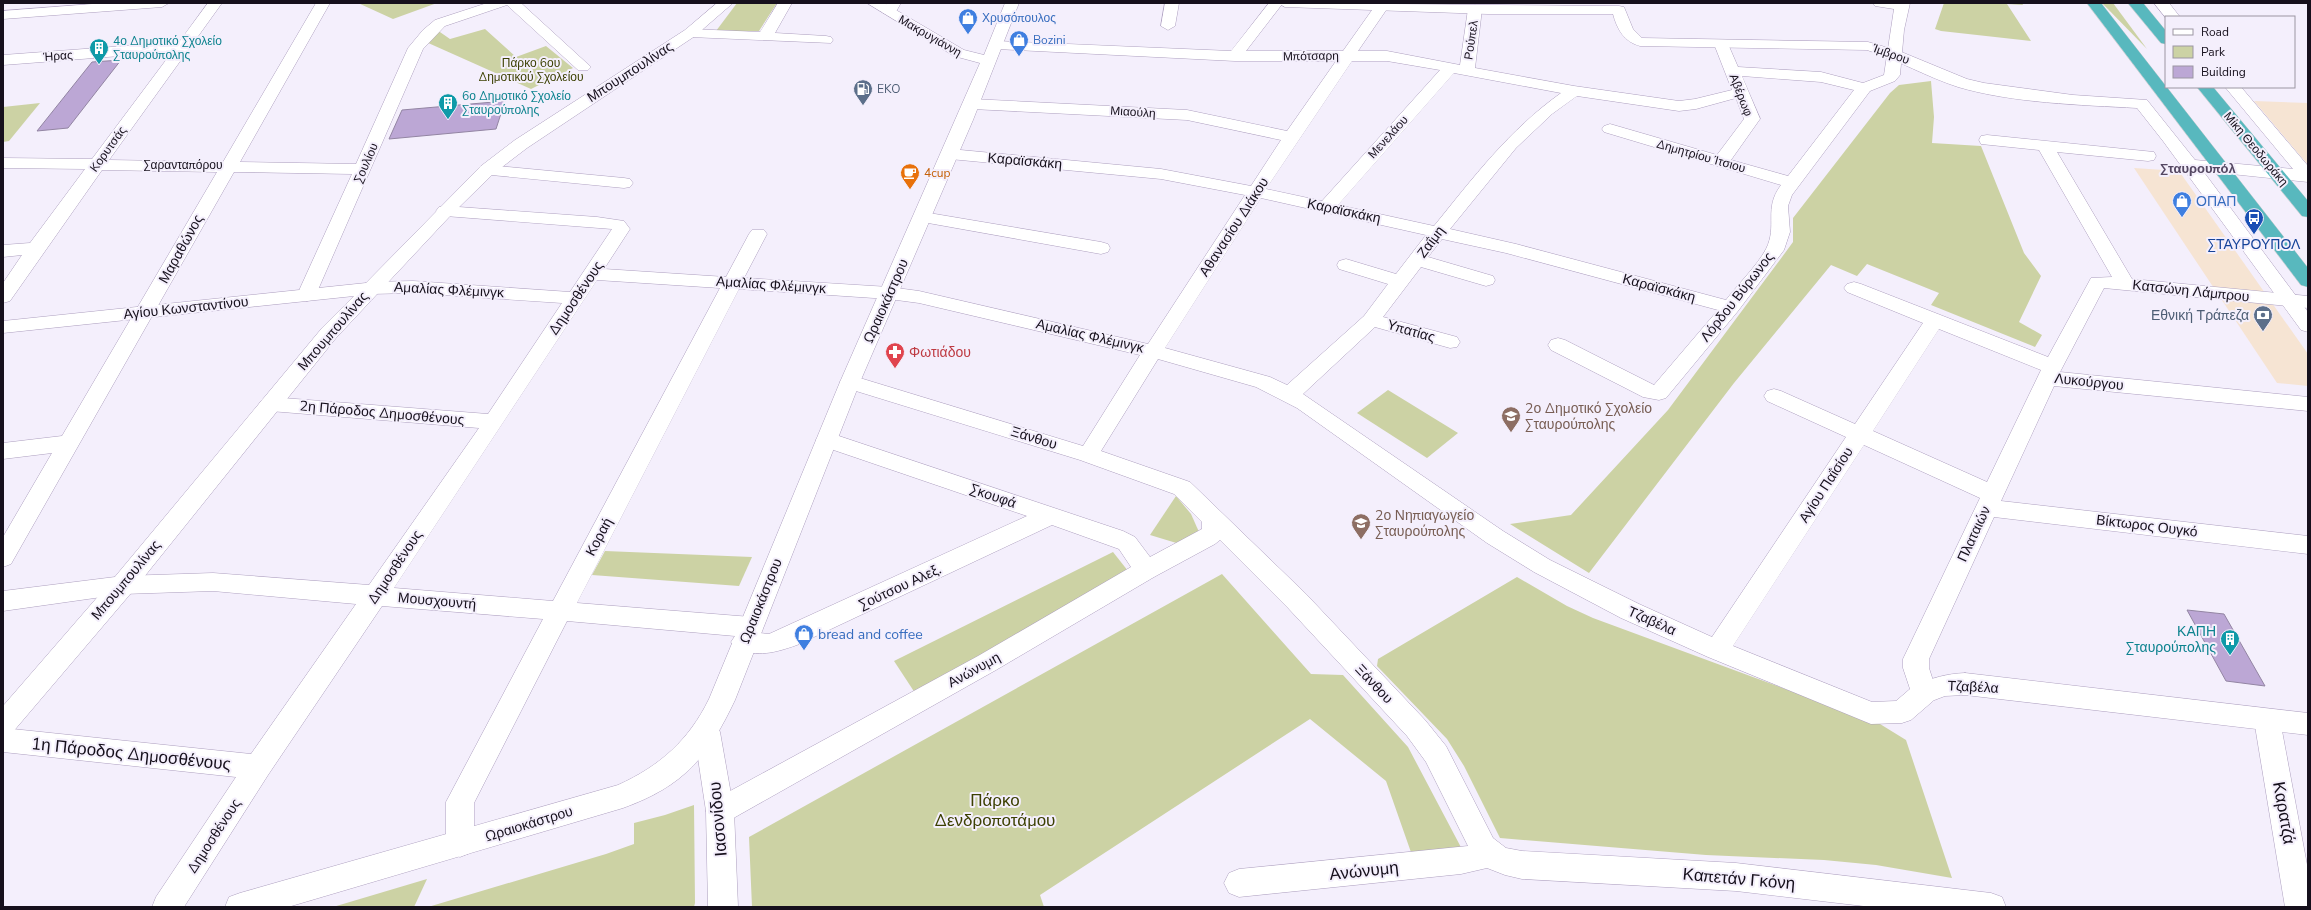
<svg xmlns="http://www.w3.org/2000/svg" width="2311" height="910" font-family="'Nunito Sans',sans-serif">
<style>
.commercial{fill:#f6e4d3}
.green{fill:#ccd2a4}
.building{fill:#bca7d5;stroke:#9385a3}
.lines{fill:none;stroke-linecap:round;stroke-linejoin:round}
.minor-casing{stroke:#ad9fbf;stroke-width:1}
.tertiary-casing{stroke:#ad9fbf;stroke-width:1}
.secondary-casing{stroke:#ad9fbf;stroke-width:1}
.trunk-casing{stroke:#d0cfd2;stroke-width:1}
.minor{fill:#fff;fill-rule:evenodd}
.tertiary{fill:#fff;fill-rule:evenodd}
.secondary{fill:#fff;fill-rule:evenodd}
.trunk{fill:#58b8be;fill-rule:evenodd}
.labels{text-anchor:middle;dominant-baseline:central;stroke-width:4;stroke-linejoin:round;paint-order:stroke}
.far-shop-label{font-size:12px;fill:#366cbe;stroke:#f4effc;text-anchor:start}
.far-street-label{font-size:12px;fill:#16101c;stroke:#f4effc}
.far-culture-label{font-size:12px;fill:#0d838f;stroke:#f4effc;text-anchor:start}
.far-park-label{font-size:12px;fill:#3c4002;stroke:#f4effc}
.far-service-label{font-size:12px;fill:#4e5e75;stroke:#f4effc;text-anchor:start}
.far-food-label{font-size:12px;fill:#c56008;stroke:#f4effc;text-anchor:start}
.far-neighbourhood-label{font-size:13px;font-weight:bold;fill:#544762;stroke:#f4effc}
.street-label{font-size:14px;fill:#16101c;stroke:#f4effc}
.shop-label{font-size:14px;fill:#366cbe;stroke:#f4effc;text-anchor:start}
.transit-label{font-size:14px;fill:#164399;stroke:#f4effc}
.service-label{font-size:14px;fill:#4e5e75;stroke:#f4effc;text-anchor:end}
.health-label{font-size:14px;fill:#be3a42;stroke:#f4effc;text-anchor:start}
.education-label{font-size:14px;fill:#785e54;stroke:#f4effc;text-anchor:start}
.culture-label{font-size:14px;fill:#0d838f;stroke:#f4effc;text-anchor:end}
.near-street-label{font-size:17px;fill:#16101c;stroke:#f4effc}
.near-park-label{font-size:17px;fill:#3c4002;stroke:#f4effc}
</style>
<rect width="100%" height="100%" fill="#f4effc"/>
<!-- commercial -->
<g class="commercial">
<path d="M 2254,101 L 2308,103 L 2308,165 Z"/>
<path d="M 2134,168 L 2179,171 L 2308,354 L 2308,386 L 2277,383 Z"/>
</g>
<!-- green -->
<g class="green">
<path d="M 358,3 L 437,3 L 393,19 Z"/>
<path d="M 737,3 L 777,3 L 759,31 L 716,31 Z"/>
<path d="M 1944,3 L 2022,3 L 2023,5 L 2007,4 L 2031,41 L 1941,31 L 1935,29 Z"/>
<path d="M 2102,3 L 2113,3 L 2147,49 Z"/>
<path d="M 485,29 L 516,57 L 546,46 L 573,68 L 531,89 L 426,42 L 437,30 L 450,39 Z"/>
<path d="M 1931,81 L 1934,117 L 1932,143 L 1981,146 L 2024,253 L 2041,276 L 2019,322 L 2042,335 L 2035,347 L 1931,305 L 1939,293 L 1867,264 L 1857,276 L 1831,265 L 1734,383 L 1589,573 L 1510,524 L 1571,515 L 1668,410 L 1785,253 L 1793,242 L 1793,218 L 1890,93 L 1899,85 Z"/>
<path d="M 40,103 L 9,141 L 3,142 L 3,107 Z"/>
<path d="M 1388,390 L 1458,433 L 1427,458 L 1357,413 Z"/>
<path d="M 1176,496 L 1191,514 L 1199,532 L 1183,545 L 1150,535 Z"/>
<path d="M 605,551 L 752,557 L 739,586 L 592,575 Z"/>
<path d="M 1113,552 L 1132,576 L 915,693 L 894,661 Z"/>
<path d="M 1222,574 L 1311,674 L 1343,675 L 1408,747 L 1464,853 L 1413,858 L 1386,781 L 1310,719 L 1040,895 L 1044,907 L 752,907 L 749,837 Z"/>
<path d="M 1517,577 L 1567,606 L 1593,618 L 1880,724 L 1906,740 L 1952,878 L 1876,865 L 1824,860 L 1706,855 L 1500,838 L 1464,766 L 1447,739 L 1377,666 L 1378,659 Z"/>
<path d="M 694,805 L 695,903 L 694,907 L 428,907 L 606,854 L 634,844 L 634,823 L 665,815 Z"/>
<path d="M 427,879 L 414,907 L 333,907 Z"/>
</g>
<!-- building -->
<g class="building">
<path d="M 121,60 L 68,128 L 37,131 L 92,62 Z"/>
<path d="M 505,101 L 496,129 L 389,139 L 402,110 Z"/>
<path d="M 2187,610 L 2224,614 L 2265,686 L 2226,681 Z"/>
</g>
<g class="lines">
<!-- minor casing -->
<g class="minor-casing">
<g id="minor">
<path d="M 105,3 L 169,3 L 162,7 L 3,19 L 3,11 Z"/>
<path d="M 208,3 L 222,3 L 109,160 L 223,162 L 316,3 L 330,3 L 240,162 L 356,164 L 408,48 L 423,30 L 435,20 L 487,3 L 521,3 L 591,67 L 588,70 L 578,70 L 507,5 L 445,26 L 423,49 L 314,299 L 307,301 L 300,299 L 297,295 L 352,174 L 234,172 L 11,564 L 3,567 L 3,537 L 52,453 L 3,459 L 3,443 L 62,436 L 217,172 L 102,170 L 10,301 L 3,303 L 3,283 L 22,255 L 3,257 L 3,245 L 30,243 L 85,169 L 3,168 L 3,158 L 92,159 L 172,52 L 3,65 L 3,55 L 179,42 Z"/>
<path d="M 778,3 L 792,3 L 775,33 L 826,36 L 831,37 L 833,40 L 831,43 L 690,37 L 683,33 L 690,29 L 760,32 Z"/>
<path d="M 887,3 L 901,3 L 894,15 L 889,16 L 882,12 Z"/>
<path d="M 1165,3 L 1179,3 L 1175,26 L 1168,30 L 1161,26 Z"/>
<path d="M 1269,3 L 1283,3 L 1246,51 L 1343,51 L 1377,3 L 1391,3 L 1358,51 L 1387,51 L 1460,65 L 1468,9 L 1475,5 L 1482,9 L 1475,68 L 1574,86 L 1679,101 L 1695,99 L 1732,90 L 1714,44 L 1721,40 L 1728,44 L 1738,67 L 1821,72 L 1863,83 L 1884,75 L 1894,9 L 1875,6 L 1873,3 L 1910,3 L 1904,30 L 1900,75 L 1895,81 L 1870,91 L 1792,195 L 1788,206 L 1790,232 L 1784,250 L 1738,311 L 1666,398 L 1659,400 L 1643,397 L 1551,350 L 1548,345 L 1551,340 L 1558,338 L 1565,340 L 1654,385 L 1718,310 L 1506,253 L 1442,239 L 1428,257 L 1493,276 L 1495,280 L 1493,284 L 1486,286 L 1421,267 L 1383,317 L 1457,337 L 1460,342 L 1457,347 L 1450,348 L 1375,327 L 1303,394 L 1503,531 L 1550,560 L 1639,604 L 1712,637 L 1846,437 L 1767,401 L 1764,396 L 1767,391 L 1774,389 L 1781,391 L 1855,424 L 1923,323 L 1847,292 L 1844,288 L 1847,284 L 1854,282 L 1861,284 L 2048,357 L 2091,278 L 2112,277 L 2039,150 L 1981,144 L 1979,140 L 1981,136 L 1987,135 L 2154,152 L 2156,156 L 2154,160 L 2148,161 L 2057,152 L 2132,279 L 2308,296 L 2308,308 L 2104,288 L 2060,372 L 2308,397 L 2308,411 L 2054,386 L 2001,501 L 2308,536 L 2308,554 L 1994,517 L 1929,659 L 1929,668 L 1937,693 L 1933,701 L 1911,720 L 1902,723 L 1871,724 L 1708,657 L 1621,618 L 1534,572 L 1487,543 L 1297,408 L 1256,387 L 1158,359 L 1101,451 L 1190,482 L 1306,594 L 1425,720 L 1446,746 L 1493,838 L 1506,848 L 1522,851 L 1736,863 L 1991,893 L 2002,897 L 2006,907 L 1872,907 L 1736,891 L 1522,879 L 1505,875 L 1487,868 L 1461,874 L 1239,897 L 1229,893 L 1224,883 L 1229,873 L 1239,869 L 1468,846 L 1426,762 L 1407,736 L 1288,608 L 1220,540 L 1215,544 L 1154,577 L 996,670 L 730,820 L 720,824 L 710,820 L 706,811 L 710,802 L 978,656 L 1131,567 L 1119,549 L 1052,525 L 797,645 C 774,653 759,657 735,649 L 731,642 L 735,636 L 567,621 L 474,803 L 474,844 L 470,853 L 460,857 L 450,853 L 446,844 L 446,802 L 543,619 L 382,606 L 268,775 L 184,907 L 152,907 L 156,897 L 236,777 L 3,752 L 3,728 L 251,754 L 356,604 L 213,591 L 123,594 L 3,611 L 3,591 L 123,576 L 213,573 L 369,585 L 479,428 L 270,411 L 263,409 L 259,404 L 263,399 L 270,397 L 488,414 L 562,303 L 413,293 L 370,294 L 363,292 L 360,288 L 363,284 L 370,282 L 413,281 L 570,292 L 612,229 L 445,216 L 439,215 L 436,211 L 439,207 L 445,206 L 597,217 L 624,221 L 630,229 L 604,269 L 726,277 L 749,234 L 752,230 L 764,230 L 767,234 L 744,278 L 889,287 L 919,291 L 1148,344 L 1245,195 L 1161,179 L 950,159 L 944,158 L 942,154 L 944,150 L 950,149 L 1161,169 L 1251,186 L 1281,140 L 1187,120 L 972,109 L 966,107 L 964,104 L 966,101 L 972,99 L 1187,110 L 1287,131 L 1336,61 L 1235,61 L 996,49 L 989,45 L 996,41 L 1231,51 ZM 1352,61 L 1387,61 L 1440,70 L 1322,201 L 1266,189 ZM 1454,73 L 1561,93 C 1509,130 1473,178 1434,226 L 1338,205 ZM 1742,76 L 1821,82 L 1854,90 L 1788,176 L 1731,160 L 1760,119 ZM 1577,96 L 1679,111 L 1696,109 L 1736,98 L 1744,119 L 1717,155 L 1610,124 L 1604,126 L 1602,129 L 1604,132 L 1781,185 C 1763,209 1778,225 1766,249 C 1757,266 1738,284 1726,300 L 1516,244 L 1450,229 L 1516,148 L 1552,114 ZM 1261,198 L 1426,235 L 1396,274 L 1346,259 L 1339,261 L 1337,265 L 1339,269 L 1388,284 L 1364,316 L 1287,385 L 1270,377 L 1165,348 ZM 597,280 L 720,288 L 553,601 L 394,588 ZM 739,289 L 889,299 L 919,303 L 1140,355 L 1083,446 L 850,375 L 843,377 L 840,382 L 843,387 L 1080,460 L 1174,494 L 1202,522 L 1202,529 L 1150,557 L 1135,537 L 1123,531 L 827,432 L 819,435 L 816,440 L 819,445 L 1027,516 L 769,634 L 760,633 L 763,627 L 760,620 L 751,617 L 577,603 ZM 1939,329 L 2041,370 L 1987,482 L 1873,431 ZM 1864,445 L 1980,498 L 1903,659 L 1903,668 L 1910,689 L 1896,701 L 1872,702 L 1733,646 Z"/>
<path d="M 487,165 L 624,178 L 630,179 L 633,183 L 630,187 L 624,188 L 481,174 L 478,170 L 481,166 Z"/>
<path d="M 923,212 L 1101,242 L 1108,244 L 1110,248 L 1108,252 L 1101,254 L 917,221 L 914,217 L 917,213 Z"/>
<path d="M 2267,709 L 2276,712 L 2280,720 L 2308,870 L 2308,907 L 2285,907 L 2254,720 L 2258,712 Z"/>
</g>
</g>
<!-- tertiary casing -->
<g class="tertiary-casing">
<g id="tertiary">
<path d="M 717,3 L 733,3 L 695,36 L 527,148 L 493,174 L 451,215 L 336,338 L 132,592 L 12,733 L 3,736 L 3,706 L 114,578 L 322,328 L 354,296 L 3,333 L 3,321 L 366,283 L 481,166 L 515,140 L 685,30 Z"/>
<path d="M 1278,3 L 1619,6 L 1624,7 L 1633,29 L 1642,38 L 1868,42 L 1899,51 L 1967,79 L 1984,83 L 2073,95 L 2147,100 L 2195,160 L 2293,169 L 2225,87 L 2241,87 L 2308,166 L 2308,182 L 2203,171 L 2308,312 L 2308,332 L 2301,330 L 2163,141 L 2137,108 C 2081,105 2012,103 1958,87 C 1927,77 1898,60 1867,50 L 1640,46 C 1624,42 1617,29 1613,14 L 1488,14 L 1285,7 Z"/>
<path d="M 2154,3 L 2169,3 L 2180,17 L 2166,18 Z"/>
<path d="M 1965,673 L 2308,713 L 2308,735 L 1965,695 L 1945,696 L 1924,704 L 1915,701 L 1911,693 L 1915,685 C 1933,678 1945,674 1965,673 Z"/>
<path d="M 707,721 L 716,724 L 720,732 L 734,811 L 738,907 L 708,907 L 706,811 L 694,732 L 698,724 Z"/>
</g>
</g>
<!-- secondary casing -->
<g class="secondary-casing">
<path id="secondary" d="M 867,3 L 884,3 L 964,50 L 984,55 L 1005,3 L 1019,3 L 973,120 L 860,382 L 735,700 C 708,757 684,786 623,808 L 288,907 L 225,907 L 229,897 L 240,893 L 618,785 C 660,766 689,740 709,699 L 840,382 L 980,63 L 954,56 Z"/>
</g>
<!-- trunk casing -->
<g class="trunk-casing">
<g id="trunk">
<path d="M 2087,3 L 2101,3 L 2308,268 L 2308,287 L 2301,285 Z"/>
<path d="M 2128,3 L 2143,3 L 2166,31 L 2166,44 L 2161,43 Z"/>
<path d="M 2197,87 L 2213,87 L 2308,201 L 2308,217 L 2302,216 Z"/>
</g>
</g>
<!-- minor -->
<use href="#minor" class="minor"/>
<!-- tertiary -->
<use href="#tertiary" class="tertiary"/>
<!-- secondary -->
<use href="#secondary" class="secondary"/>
<!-- trunk -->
<use href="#trunk" class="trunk"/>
</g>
<!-- icons -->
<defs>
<g id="shop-pin" transform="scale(1)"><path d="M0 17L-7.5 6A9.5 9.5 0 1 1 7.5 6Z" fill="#3f7fe0" stroke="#f4effc"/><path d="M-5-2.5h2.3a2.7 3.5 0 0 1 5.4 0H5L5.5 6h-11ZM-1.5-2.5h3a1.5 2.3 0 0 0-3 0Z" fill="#fff"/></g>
<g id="building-pin" transform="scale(1)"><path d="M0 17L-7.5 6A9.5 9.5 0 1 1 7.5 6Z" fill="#0f9aa8" stroke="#f4effc"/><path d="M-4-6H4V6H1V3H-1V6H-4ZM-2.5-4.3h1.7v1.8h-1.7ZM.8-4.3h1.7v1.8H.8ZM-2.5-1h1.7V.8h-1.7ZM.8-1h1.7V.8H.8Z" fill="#fff"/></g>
<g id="fuel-pin" transform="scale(1)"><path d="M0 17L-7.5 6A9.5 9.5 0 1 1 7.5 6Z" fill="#5c6f8a" stroke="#f4effc"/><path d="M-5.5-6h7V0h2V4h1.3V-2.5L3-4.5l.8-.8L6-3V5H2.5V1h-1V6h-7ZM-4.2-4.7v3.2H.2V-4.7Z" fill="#fff"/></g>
<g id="cafe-pin" transform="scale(1)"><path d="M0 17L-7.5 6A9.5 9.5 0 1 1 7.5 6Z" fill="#e8710a" stroke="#f4effc"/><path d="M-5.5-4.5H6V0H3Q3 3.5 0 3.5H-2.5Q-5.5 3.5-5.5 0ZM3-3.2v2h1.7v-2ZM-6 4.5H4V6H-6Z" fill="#fff"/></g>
<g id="bus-pin" transform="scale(1)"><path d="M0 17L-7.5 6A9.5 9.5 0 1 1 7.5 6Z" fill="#1a4fb4" stroke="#f4effc"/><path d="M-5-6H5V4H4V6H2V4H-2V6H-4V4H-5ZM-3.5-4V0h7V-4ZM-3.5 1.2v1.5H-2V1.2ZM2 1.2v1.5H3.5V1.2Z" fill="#fff"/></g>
<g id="bank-pin" transform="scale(1)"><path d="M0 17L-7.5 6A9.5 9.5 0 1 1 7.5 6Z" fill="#5c6f8a" stroke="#f4effc"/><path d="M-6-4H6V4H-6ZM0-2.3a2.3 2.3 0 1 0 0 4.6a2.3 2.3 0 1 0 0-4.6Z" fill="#fff"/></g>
<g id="pharmacy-pin" transform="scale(1)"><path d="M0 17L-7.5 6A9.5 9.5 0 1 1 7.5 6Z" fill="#e0444e" stroke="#f4effc"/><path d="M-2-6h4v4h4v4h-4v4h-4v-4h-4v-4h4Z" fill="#fff"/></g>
<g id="school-pin" transform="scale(1)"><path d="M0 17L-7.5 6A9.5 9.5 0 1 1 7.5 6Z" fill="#8d6e63" stroke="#f4effc"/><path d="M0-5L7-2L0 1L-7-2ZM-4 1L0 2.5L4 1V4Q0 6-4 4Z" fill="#fff"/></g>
</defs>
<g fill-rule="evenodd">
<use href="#shop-pin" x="968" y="18"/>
<use href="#shop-pin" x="1019" y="40"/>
<use href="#building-pin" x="99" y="48"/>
<use href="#fuel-pin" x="863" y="89"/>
<use href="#building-pin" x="448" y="103"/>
<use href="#cafe-pin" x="910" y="173"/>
<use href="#shop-pin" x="2182" y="201"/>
<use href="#bus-pin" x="2254" y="218"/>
<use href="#bank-pin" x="2263" y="315"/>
<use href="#pharmacy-pin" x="895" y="352"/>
<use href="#school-pin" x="1511" y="416"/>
<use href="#school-pin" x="1361" y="523"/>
<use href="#shop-pin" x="804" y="634"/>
<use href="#building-pin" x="2230" y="639"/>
</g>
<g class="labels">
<!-- far-shop labels -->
<g class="far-shop-label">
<text x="982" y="18">Χρυσόπουλος</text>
<text x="1033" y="40">Bozini</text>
</g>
<!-- far-street labels -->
<g class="far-street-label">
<text transform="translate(930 36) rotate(30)">Μακρυγιάννη</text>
<text transform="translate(1471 40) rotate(-82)">Ρούπελ</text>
<text transform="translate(1891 54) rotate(20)">Ίμβρου</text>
<text transform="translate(58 56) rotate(-4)">Ήρας</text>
<text transform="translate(1311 56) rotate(-1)">Μπότσαρη</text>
<text transform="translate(1741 95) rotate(69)">Αβέρωφ</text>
<text transform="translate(1133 112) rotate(4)">Μιαούλη</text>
<text transform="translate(1388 137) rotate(-48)">Μενελάου</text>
<text transform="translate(108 149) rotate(-54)">Κορυτσάς</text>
<text transform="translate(2256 149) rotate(50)">Μίκη Θεοδωράκη</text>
<text transform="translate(1701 156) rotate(16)">Δημητρίου Ίτσιου</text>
<text transform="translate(366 163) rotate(-66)">Σουλίου</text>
<text x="183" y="165">Σαρανταπόρου</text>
</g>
<!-- far-culture labels -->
<g class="far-culture-label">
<text x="113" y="41">4ο Δημοτικό Σχολείο<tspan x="113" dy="14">Σταυρούπολης</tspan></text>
<text x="462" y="96">6ο Δημοτικό Σχολείο<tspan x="462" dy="14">Σταυρούπολης</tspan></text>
</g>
<!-- far-park labels -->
<g class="far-park-label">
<text x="531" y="63">Πάρκο 6ου<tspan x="531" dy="14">Δημοτικού Σχολείου</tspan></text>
</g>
<!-- far-service labels -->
<g class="far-service-label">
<text x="877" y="89">EKO</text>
</g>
<!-- far-food labels -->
<g class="far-food-label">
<text x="924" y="173">4cup</text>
</g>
<!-- far-neighbourhood labels -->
<g class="far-neighbourhood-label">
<text x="2198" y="169">Σταυρουπόλ</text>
</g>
<!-- street labels -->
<g class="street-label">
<text transform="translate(630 72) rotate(-33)">Μπουμπουλίνας</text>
<text transform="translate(1025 161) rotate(5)">Καραϊσκάκη</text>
<text transform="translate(1344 211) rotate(12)">Καραϊσκάκη</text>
<text transform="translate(1234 227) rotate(-57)">Αθανασίου Διάκου</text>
<text transform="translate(1431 242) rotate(-53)">Ζαΐμη</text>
<text transform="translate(181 249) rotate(-61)">Μαραθώνος</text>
<text transform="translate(771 285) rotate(4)">Αμαλίας Φλέμινγκ</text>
<text transform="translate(1659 288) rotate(15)">Καραϊσκάκη</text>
<text transform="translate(449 290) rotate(3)">Αμαλίας Φλέμινγκ</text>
<text transform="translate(2191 291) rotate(6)">Κατσώνη Λάμπρου</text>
<text transform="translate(1737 297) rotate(-52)">Λόρδου Βύρωνος</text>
<text transform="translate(576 298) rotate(-56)">Δημοσθένους</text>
<text transform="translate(886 301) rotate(-66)">Ωραιοκάστρου</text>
<text transform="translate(186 308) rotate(-6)">Αγίου Κωνσταντίνου</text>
<text transform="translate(333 331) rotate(-49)">Μπουμπουλίνας</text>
<text transform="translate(1411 331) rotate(16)">Υπατίας</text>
<text transform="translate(1090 336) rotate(13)">Αμαλίας Φλέμινγκ</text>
<text transform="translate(2089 382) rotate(6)">Λυκούργου</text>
<text transform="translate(382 413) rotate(5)">2η Πάροδος Δημοσθένους</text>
<text transform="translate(1034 438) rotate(17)">Ξάνθου</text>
<text transform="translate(1826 485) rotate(-57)">Αγίου Παΐσίου</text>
<text transform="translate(993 496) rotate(19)">Σκουφά</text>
<text transform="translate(2147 526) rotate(7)">Βίκτωρος Ουγκό</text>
<text transform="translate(1974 534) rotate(-65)">Πλαταιών</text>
<text transform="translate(599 537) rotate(-62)">Κοραή</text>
<text transform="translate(395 567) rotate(-56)">Δημοσθένους</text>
<text transform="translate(126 580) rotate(-50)">Μπουμπουλίνας</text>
<text transform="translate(900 587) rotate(-25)">Σούτσου Αλεξ.</text>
<text transform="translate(437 601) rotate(5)">Μουσχουντή</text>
<text transform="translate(761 601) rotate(-68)">Ωραιοκάστρου</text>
<text transform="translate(1652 621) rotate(24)">Τζαβέλα</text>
<text transform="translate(974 670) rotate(-29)">Ανώνυμη</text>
<text transform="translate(1374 684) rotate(47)">Ξάνθου</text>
<text transform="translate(1973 687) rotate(3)">Τζαβέλα</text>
<text transform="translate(529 824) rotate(-17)">Ωραιοκάστρου</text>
<text transform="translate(214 836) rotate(-57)">Δημοσθένους</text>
</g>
<!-- shop labels -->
<g class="shop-label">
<text x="2196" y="201">ΟΠΑΠ</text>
<text x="818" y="634">bread and coffee</text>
</g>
<!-- transit labels -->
<g class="transit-label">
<text x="2254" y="244">ΣΤΑΥΡΟΥΠΟΛ</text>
</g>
<!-- service labels -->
<g class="service-label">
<text x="2249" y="315">Εθνική Τράπεζα</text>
</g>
<!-- health labels -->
<g class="health-label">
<text x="909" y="352">Φωτιάδου</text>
</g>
<!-- education labels -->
<g class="education-label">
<text x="1525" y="408">2ο Δημοτικό Σχολείο<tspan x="1525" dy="16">Σταυρούπολης</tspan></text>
<text x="1375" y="515">2ο Νηπιαγωγείο<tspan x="1375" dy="16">Σταυρούπολης</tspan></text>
</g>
<!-- culture labels -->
<g class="culture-label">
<text x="2216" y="631">ΚΑΠΗ<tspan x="2216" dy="16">Σταυρούπολης</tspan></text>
</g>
<!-- near-street labels -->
<g class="near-street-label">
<text transform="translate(131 754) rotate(6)">1η Πάροδος Δημοσθένους</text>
<text transform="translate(2284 813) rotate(80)">Καρατζά</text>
<text transform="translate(718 819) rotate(-95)">Ιασονίδου</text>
<text transform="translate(1364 871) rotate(-6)">Ανώνυμη</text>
<text transform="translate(1739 879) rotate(5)">Καπετάν Γκόνη</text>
</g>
<!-- near-park labels -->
<g class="near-park-label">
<text x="995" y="800">Πάρκο<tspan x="995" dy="20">Δενδροποτάμου</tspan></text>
</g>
</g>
<!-- border -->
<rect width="2311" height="910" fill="none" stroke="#16101c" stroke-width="8"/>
<!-- legend -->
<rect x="2165" y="16" width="130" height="72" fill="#f4effc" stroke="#9b96a2"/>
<rect x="2173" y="29" width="20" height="6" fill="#ffffff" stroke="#9b96a2"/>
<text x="2201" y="36" font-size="12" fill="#16101c">Road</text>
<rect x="2173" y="46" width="20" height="12" fill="#ccd2a4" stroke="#9b96a2"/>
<text x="2201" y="56" font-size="12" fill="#16101c">Park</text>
<rect x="2173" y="66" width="20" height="12" fill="#bca7d5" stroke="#9b96a2"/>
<text x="2201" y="76" font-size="12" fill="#16101c">Building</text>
</svg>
